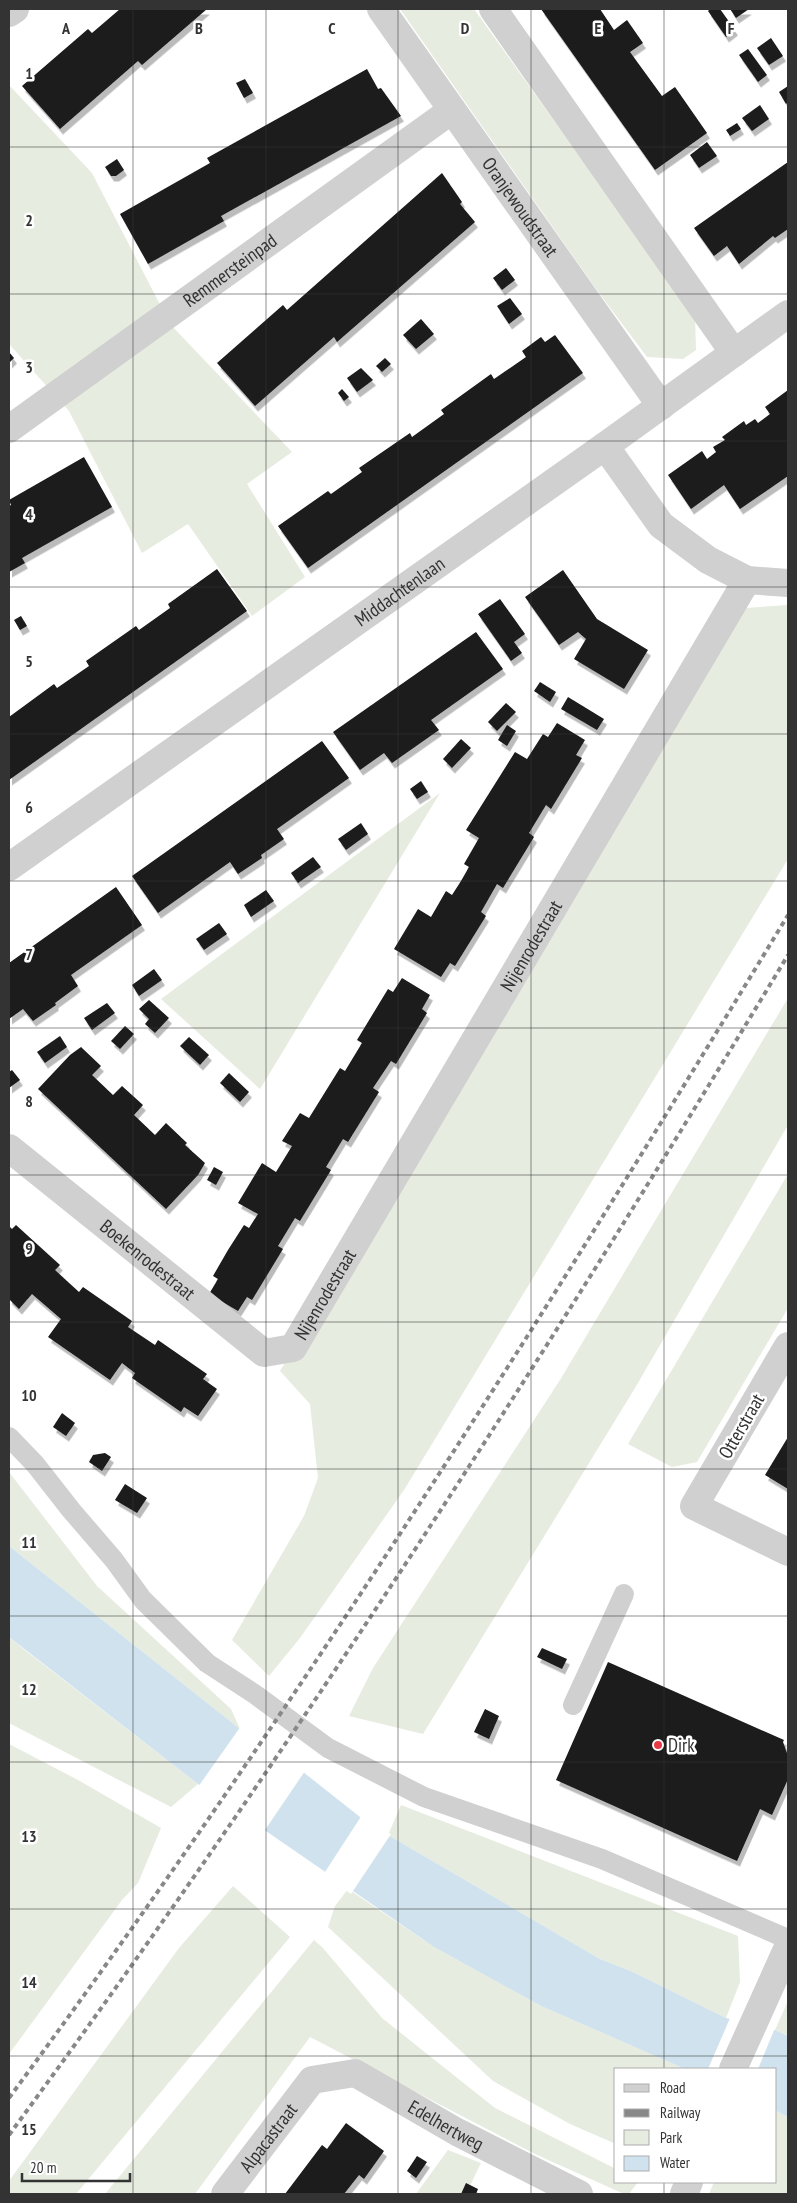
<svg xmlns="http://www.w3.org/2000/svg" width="797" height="2203" font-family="'PT Sans Narrow',sans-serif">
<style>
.green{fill:#e6ecdf}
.water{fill:#cfe2ee}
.pier{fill:#fff}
.building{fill:#1a1a1a;filter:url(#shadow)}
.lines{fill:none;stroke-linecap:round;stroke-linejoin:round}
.service{stroke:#d0d0d0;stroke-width:20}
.pedestrian{stroke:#d0d0d0;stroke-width:28}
.minor{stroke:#d0d0d0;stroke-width:28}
.rail{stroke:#888;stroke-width:4;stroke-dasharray:5 4;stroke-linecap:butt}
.grid{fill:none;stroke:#333;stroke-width:1;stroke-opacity:0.55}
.poi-dot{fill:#e63946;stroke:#fff;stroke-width:2}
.labels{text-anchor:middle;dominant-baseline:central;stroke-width:5;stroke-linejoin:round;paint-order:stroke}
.street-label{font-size:19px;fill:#333;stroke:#fff}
.poi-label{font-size:19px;fill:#333;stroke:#fff;text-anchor:start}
.grid-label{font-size:16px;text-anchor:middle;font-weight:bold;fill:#333;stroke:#fff;stroke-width:5;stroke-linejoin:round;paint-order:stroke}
</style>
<defs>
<filter id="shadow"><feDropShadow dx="3" dy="5.5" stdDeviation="0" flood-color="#0004"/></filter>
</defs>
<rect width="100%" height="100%" fill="#fff"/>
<!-- green -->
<g class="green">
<path d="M 400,9 L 474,9 L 663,273 L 695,314 L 696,350 L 683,359 L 647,357 L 596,289 Z"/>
<path d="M 9,85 L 92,173 L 170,324 L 292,452 L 247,484 L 305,577 L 252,616 L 188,524 L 142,553 L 69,411 L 9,344 Z"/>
<path d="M 788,605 L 788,859 L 404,1490 L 300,1638 L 269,1676 L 232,1640 L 304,1516 L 318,1478 L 310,1404 L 280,1371 L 745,608 Z"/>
<path d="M 440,793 L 260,1089 L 161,999 Z"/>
<path d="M 788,998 L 788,1125 L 635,1388 L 423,1734 L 349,1716 L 373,1668 L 560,1380 Z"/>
<path d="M 788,1174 L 788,1308 L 697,1462 L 672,1467 L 628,1444 Z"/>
<path d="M 9,1472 L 97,1586 L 231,1709 L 240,1729 L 9,1546 Z"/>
<path d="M 9,1637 L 26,1651 L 198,1784 L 171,1807 L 9,1723 Z"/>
<path d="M 9,1744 L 78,1780 L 161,1828 L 138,1883 L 122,1900 L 9,2054 Z"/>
<path d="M 401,1805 L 738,1936 L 740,1982 L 726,2018 L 633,1972 L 600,1959 L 388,1835 Z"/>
<path d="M 233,1886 L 290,1937 L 76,2194 L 9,2194 L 9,2181 L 179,1948 Z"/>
<path d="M 348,1889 L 434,1947 L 541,2006 L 685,2069 L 616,2069 L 616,2144 L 570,2124 L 493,2081 L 328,1927 L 335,1906 Z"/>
<path d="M 314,1940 L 323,1948 L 382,2018 L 495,2108 L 616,2169 L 616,2182 L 638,2182 L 629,2194 L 624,2194 L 535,2154 L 310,2037 L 195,2194 L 105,2194 Z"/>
<path d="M 788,2001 L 788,2036 L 775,2030 Z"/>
<path d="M 776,2111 L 788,2117 L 788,2194 L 709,2194 L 714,2182 L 776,2182 Z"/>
<path d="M 448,2150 L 481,2163 L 466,2194 L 416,2194 Z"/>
</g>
<!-- water -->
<path class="water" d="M 9,1546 L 240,1729 L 293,1764 L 360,1817 L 388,1835 L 600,1959 L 633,1972 L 726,2018 L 775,2030 L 788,2036 L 788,2117 L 776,2111 L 776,2069 L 685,2069 L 541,2006 L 434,1947 L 198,1784 L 9,1637 Z"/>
<!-- pier -->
<g class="pier">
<path d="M 241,1726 L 305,1771 L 263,1833 L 198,1787 Z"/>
<path d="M 362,1815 L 391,1834 L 351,1894 L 323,1875 Z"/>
<path d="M 731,2016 L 775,2028 L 758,2069 L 708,2069 Z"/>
</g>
<!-- building -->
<g class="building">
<path d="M 120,9 L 207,9 L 142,65 L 138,61 L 60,129 L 22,86 L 88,29 L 92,33 Z"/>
<path d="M 541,9 L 600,9 L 614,30 L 627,20 L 643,43 L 630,52 L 662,96 L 675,87 L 707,133 L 655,170 Z"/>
<path d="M 710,9 L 720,9 L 735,30 L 726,37 L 708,11 Z"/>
<path d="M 730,9 L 749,9 L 736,18 Z"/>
<path d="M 771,38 L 783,56 L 769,65 L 757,48 Z"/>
<path d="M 748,49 L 767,75 L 758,82 L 739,55 Z"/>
<path d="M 367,69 L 378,89 L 381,88 L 401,116 L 221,216 L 224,221 L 148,264 L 120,214 L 210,163 L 207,158 Z"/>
<path d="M 245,79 L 253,93 L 244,98 L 236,83 Z"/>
<path d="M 788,86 L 788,102 L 786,104 L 779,92 Z"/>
<path d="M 760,105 L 769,119 L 752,131 L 742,118 Z"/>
<path d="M 737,123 L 741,129 L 730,136 L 726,130 Z"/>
<path d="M 707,142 L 717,156 L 699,168 L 690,155 Z"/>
<path d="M 117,159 L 124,170 L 116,176 L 111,176 L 105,167 Z"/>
<path d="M 788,162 L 788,229 L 775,238 L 773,236 L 739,264 L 727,246 L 714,256 L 694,228 Z"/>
<path d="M 442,173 L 462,202 L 460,204 L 475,222 L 337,342 L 334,337 L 255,406 L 217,363 L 283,305 L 287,310 Z"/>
<path d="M 506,268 L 515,280 L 502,290 L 493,278 Z"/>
<path d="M 510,298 L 522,314 L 509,324 L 497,306 Z"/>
<path d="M 421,319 L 434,334 L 416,349 L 403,335 Z"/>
<path d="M 555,335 L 583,373 L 308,568 L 278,526 L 328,491 L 331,494 L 362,472 L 359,468 L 410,433 L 412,437 L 444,414 L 441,410 L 491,374 L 494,379 L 526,357 L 522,351 L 541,337 L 545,342 Z"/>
<path d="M 9,352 L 14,358 L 9,363 Z"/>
<path d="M 385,358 L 391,364 L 382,372 L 376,366 Z"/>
<path d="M 361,368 L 373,380 L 357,392 L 347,378 Z"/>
<path d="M 342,389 L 349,397 L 344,401 L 338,393 Z"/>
<path d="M 788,390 L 788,476 L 740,509 L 724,485 L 691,509 L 668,475 L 702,451 L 707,459 L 716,452 L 713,447 L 725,440 L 722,437 L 744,421 L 746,425 L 755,419 L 758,423 L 770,414 L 765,407 Z"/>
<path d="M 84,457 L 112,507 L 22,558 L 25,563 L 9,572 L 9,506 L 11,505 L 9,500 Z"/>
<path d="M 217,569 L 247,611 L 9,780 L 9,717 L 54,684 L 57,688 L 89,666 L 86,661 L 136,626 L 139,630 L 170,608 L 168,604 Z"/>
<path d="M 563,570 L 597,619 L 648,650 L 624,689 L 574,659 L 586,639 L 578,632 L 559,645 L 525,597 Z"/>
<path d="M 500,599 L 525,634 L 514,642 L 522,653 L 511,661 L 478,614 Z"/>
<path d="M 21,616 L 27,626 L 20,630 L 14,620 Z"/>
<path d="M 476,632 L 503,669 L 431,720 L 439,730 L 392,763 L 384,753 L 360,770 L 333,732 Z"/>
<path d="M 540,682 L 556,692 L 550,702 L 534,691 Z"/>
<path d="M 568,697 L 604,719 L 597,730 L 561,709 Z"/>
<path d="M 506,703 L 516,712 L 497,731 L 488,722 Z"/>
<path d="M 557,723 L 585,740 L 576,755 L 582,758 L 551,809 L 546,805 L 529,833 L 534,837 L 503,888 L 497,884 L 481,912 L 486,916 L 455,966 L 450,963 L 441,977 L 394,949 L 418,909 L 431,917 L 446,891 L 452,895 L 461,881 L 469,867 L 464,864 L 479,838 L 466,830 L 515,752 L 527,759 L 543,734 L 548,737 Z"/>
<path d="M 507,725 L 516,731 L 507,746 L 498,740 Z"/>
<path d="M 461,739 L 471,748 L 452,768 L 443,759 Z"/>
<path d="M 322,741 L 349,778 L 277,829 L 284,839 L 261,855 L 262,858 L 238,874 L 230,862 L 158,913 L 132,876 Z"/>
<path d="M 421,781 L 428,792 L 417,799 L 410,789 Z"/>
<path d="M 361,823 L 368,834 L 346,850 L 338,839 Z"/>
<path d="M 313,857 L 321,867 L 298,883 L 291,873 Z"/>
<path d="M 116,887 L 142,925 L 71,975 L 78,986 L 55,1003 L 56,1005 L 33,1021 L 23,1009 L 9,1019 L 9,963 Z"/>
<path d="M 266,890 L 274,901 L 251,917 L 244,905 Z"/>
<path d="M 219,923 L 227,934 L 204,950 L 196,939 Z"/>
<path d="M 154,969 L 162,980 L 139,996 L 132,985 Z"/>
<path d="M 402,978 L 430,995 L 422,1009 L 427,1013 L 396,1064 L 391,1061 L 373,1088 L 379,1092 L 348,1142 L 343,1139 L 326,1167 L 331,1170 L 300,1221 L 295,1218 L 278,1246 L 283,1249 L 252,1300 L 247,1297 L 238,1311 L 209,1294 L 218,1279 L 213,1276 L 228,1250 L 244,1225 L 249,1228 L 258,1214 L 238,1203 L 262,1163 L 276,1172 L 292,1146 L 282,1141 L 300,1113 L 309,1118 L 340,1068 L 345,1071 L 362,1043 L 357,1040 L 388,989 L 393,992 Z"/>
<path d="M 149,1000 L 169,1018 L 155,1033 L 145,1024 L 149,1019 L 139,1009 Z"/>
<path d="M 107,1003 L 115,1013 L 92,1030 L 84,1018 Z"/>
<path d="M 125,1026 L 134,1034 L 120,1049 L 111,1041 Z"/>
<path d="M 60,1036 L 67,1047 L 45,1063 L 37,1052 Z"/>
<path d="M 189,1037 L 209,1055 L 200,1065 L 180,1046 Z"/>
<path d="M 81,1047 L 101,1066 L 92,1075 L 113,1095 L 122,1086 L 143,1105 L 134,1115 L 155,1135 L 166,1123 L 187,1143 L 185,1145 L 205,1163 L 198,1175 L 166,1209 L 38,1089 L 70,1055 Z"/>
<path d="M 12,1070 L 20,1080 L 9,1088 L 9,1072 Z"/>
<path d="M 229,1073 L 249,1092 L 240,1102 L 220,1083 Z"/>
<path d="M 214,1167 L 223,1172 L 216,1185 L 207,1180 Z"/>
<path d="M 16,1225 L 60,1265 L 55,1270 L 79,1292 L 83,1287 L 132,1321 L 128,1327 L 155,1345 L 158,1340 L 207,1374 L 203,1379 L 217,1389 L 198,1416 L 184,1407 L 181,1412 L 132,1378 L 135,1373 L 122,1363 L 110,1380 L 48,1337 L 61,1319 L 32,1294 L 19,1309 L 9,1299 L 9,1226 L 12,1229 Z"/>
<path d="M 62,1413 L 75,1423 L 66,1436 L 53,1427 Z"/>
<path d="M 788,1437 L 788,1489 L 765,1475 Z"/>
<path d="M 105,1453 L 111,1457 L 102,1471 L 89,1462 L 93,1455 Z"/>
<path d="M 125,1484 L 147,1498 L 137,1513 L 115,1500 Z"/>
<path d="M 542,1648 L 567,1659 L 562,1669 L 537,1657 Z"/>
<path d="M 608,1662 L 784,1740 L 783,1742 L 788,1756 L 788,1779 L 772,1815 L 760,1809 L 737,1861 L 556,1780 Z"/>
<path d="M 485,1709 L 499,1716 L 489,1739 L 474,1732 Z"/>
<path d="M 346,2123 L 384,2151 L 364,2179 L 359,2175 L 344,2194 L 285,2194 L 322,2145 L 327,2149 Z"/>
<path d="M 417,2156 L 427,2162 L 416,2178 L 407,2171 Z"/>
<path d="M 466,2183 L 478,2189 L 476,2194 L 461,2194 Z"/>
</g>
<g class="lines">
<!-- service -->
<g class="service">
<path d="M 9,1437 L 35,1464 L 71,1510 L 114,1560 L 143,1600 L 207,1663 L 256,1695 L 328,1748 L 424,1797 L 602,1859 L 788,1939"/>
<path d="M 573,1705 L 624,1594"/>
</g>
<!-- pedestrian -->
<g class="pedestrian">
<path d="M 9,13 L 15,9"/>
<path id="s1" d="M 9,429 L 452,110"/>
<path d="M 605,446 L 661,525 L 708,560 L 747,580"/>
</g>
<!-- minor -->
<g class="minor">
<path id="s2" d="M 381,9 L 661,406"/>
<path d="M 493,9 L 734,353"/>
<path id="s3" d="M 9,867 L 605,446 L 788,314"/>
<path id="s4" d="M 9,1148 L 264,1353 L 293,1348 L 747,580 L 788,583"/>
<path d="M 788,1346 L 694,1506 L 788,1552"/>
<path d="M 733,2069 L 788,1947"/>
<path id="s5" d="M 225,2194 L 312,2080 L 355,2073 L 457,2132 L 579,2194"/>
<path d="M 684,2194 L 689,2182"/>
</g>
<!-- rail -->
<g class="rail">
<path d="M 9,2098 C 290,1718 543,1319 788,915"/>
<path d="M 9,2135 C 289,1755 544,1359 788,955"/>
</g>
</g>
<!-- grid -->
<path class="grid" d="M 133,9 L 133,2194M 266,9 L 266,2194M 398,9 L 398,2194M 531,9 L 531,2194M 664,9 L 664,2069M 9,147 L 788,147M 9,294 L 788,294M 9,441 L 788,441M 9,587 L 788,587M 9,734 L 788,734M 9,881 L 788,881M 9,1028 L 788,1028M 9,1175 L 788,1175M 9,1322 L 788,1322M 9,1469 L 788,1469M 9,1616 L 788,1616M 9,1762 L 788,1762M 9,1909 L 788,1909M 9,2056 L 788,2056M 664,2182 L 664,2194"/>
<!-- markers -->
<circle class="poi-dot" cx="658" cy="1745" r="5"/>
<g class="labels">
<!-- street labels -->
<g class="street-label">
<text stroke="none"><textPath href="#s2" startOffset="242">Oranjewoudstraat</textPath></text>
<text stroke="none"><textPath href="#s1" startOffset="272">Remmersteinpad</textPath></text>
<text stroke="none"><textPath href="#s3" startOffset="478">Middachtenlaan</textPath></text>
<text stroke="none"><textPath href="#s4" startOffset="824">Nijenrodestraat</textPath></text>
<text stroke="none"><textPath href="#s4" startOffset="178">Boekenrodestraat</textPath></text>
<text stroke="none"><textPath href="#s4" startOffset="419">Nijenrodestraat</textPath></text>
<text transform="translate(741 1426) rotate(-60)">Otterstraat</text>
<text stroke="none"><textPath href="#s5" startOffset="292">Edelhertweg</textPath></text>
<text stroke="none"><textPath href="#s5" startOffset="71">Alpacastraat</textPath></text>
</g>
<!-- poi labels -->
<g class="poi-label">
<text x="668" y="1745">Dirk</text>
</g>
</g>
<g class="grid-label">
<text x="66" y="34">A</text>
<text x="199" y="34">B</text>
<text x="332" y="34">C</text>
<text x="465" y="34">D</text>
<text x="598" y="34">E</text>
<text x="731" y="34">F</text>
<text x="29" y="79">1</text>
<text x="29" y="226">2</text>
<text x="29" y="373">3</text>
<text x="29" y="520">4</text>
<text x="29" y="667">5</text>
<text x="29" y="813">6</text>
<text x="29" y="960">7</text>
<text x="29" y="1107">8</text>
<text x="29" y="1254">9</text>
<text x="29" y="1401">10</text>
<text x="29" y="1548">11</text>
<text x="29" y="1695">12</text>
<text x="29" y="1842">13</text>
<text x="29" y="1988">14</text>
<text x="29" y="2135">15</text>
</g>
<!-- border -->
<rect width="797" height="2203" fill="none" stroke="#333333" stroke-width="20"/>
<!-- legend -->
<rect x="614" y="2068" width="162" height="115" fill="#ffffff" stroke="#adadad"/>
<rect x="624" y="2084" width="25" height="8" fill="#d0d0d0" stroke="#adadad"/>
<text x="660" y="2093" font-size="15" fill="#333333">Road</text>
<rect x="624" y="2109" width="25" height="8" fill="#888888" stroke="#adadad"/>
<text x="660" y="2118" font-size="15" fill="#333333">Railway</text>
<rect x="624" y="2130" width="25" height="15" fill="#e6ecdf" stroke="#adadad"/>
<text x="660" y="2143" font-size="15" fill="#333333">Park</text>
<rect x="624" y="2156" width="25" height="15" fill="#cfe2ee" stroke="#adadad"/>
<text x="660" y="2168" font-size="15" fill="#333333">Water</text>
<!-- scale -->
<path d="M22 2173v8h108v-8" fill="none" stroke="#333333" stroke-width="2.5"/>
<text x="30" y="2173" font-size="15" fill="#333333" stroke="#ffffff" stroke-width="4" paint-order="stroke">20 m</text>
</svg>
